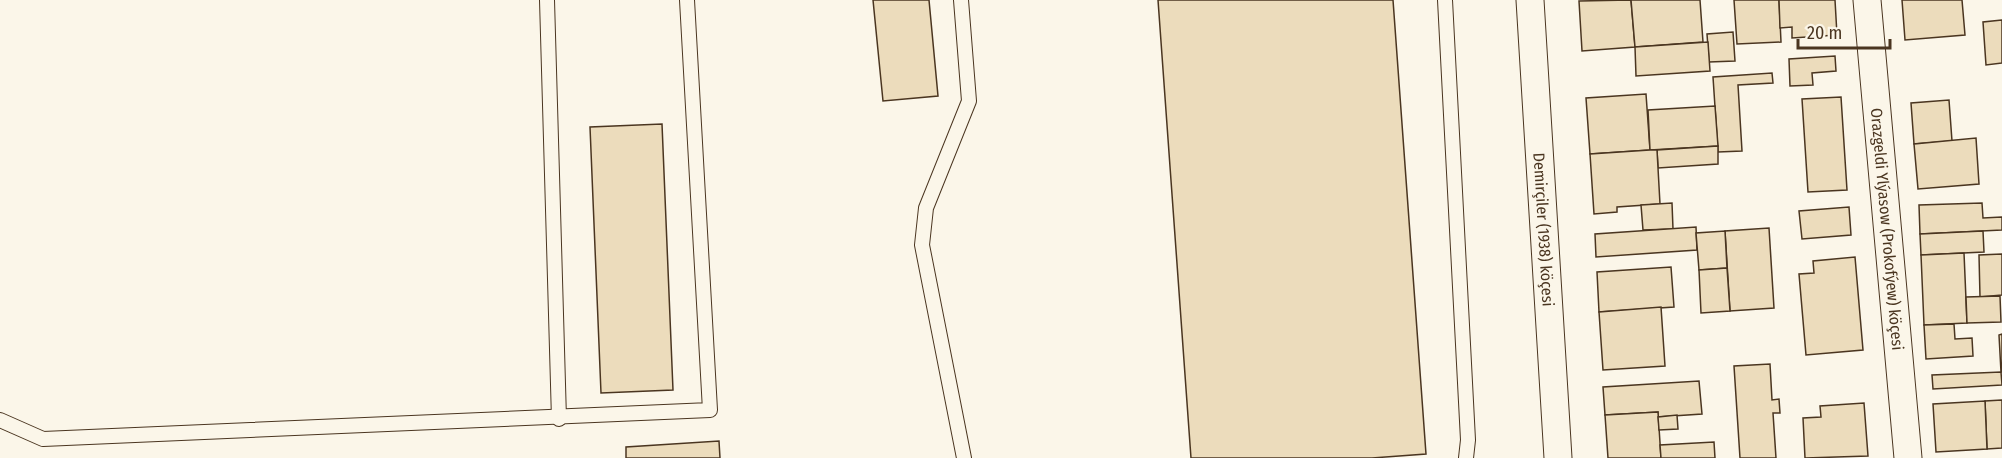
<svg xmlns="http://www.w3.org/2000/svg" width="2002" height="458" font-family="'Fira Sans Condensed',sans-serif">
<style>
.building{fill:#ecdcbc;stroke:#4a3520;stroke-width:1.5}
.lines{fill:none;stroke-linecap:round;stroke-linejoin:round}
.service-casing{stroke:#4a3520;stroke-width:16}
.minor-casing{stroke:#4a3520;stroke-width:29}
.service{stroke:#fbf6e9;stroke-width:14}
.minor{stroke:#fbf6e9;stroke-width:27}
.labels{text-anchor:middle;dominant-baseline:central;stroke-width:4.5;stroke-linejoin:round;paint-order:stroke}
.street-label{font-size:16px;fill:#4a3520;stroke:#fbf6e9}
</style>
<rect width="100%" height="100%" fill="#fbf6e9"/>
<!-- building -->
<g class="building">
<path d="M 873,0 L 929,0 L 938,96 L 883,101 Z"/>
<path d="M 1158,0 L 1393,0 L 1426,454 L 1372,458 L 1191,458 Z"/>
<path d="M 1631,0 L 1635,47 L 1582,51 L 1579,1 Z"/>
<path d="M 1631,0 L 1700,0 L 1703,42 L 1635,47 Z"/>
<path d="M 1734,0 L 1779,0 L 1781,42 L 1737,44 Z"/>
<path d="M 1779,0 L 1835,0 L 1837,35 L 1792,38 L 1792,27 L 1780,28 Z"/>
<path d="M 1902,0 L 1962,0 L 1965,35 L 1905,40 Z"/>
<path d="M 2002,20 L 2002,63 L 1986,65 L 1983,22 Z"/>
<path d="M 1733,32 L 1735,61 L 1709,62 L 1707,34 Z"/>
<path d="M 1708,42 L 1710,71 L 1636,76 L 1635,47 Z"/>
<path d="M 1835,56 L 1836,71 L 1812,73 L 1813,85 L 1790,86 L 1789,59 Z"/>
<path d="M 1772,73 L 1773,83 L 1738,85 L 1742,151 L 1718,152 L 1713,77 Z"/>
<path d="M 1646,94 L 1650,150 L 1590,154 L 1586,98 Z"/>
<path d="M 1841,97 L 1847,190 L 1808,192 L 1802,99 Z"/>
<path d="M 1949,100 L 1952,141 L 1914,144 L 1911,103 Z"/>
<path d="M 1715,106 L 1718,146 L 1650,150 L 1648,110 Z"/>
<path d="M 662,124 L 673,390 L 601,393 L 590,127 Z"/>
<path d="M 1976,138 L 1979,184 L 1918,189 L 1914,144 Z"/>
<path d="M 1718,146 L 1718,164 L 1658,168 L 1657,150 Z"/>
<path d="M 1650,150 L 1657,150 L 1660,204 L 1617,207 L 1617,212 L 1594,214 L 1590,154 Z"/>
<path d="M 1672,203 L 1673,229 L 1643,230 L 1641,205 Z"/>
<path d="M 1982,203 L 1983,218 L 2002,217 L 2002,230 L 1920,234 L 1919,205 Z"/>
<path d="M 1849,207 L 1851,235 L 1802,239 L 1799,211 Z"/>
<path d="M 1696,227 L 1697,250 L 1596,257 L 1595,234 Z"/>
<path d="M 1769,228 L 1774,308 L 1730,311 L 1725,231 Z"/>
<path d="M 1725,231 L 1727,268 L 1699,270 L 1696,233 Z"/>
<path d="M 1983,231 L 1984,252 L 1921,255 L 1920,234 Z"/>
<path d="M 1964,253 L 1967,323 L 1924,325 L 1921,255 Z"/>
<path d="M 2002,254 L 2002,295 L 1980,297 L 1979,255 Z"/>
<path d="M 1855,257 L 1863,350 L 1806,355 L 1799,274 L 1814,273 L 1813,261 Z"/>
<path d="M 1671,267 L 1674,307 L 1599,312 L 1597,272 Z"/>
<path d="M 1727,268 L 1730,311 L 1701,313 L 1699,270 Z"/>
<path d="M 2000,296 L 2001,322 L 1967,323 L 1966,297 Z"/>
<path d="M 1661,307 L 1665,366 L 1603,370 L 1599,312 Z"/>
<path d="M 1954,324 L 1955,339 L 1972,338 L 1973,356 L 1926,359 L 1924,325 Z"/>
<path d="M 2002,334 L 2002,372 L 2001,372 L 1999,335 Z"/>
<path d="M 1770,364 L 1772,400 L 1779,399 L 1780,413 L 1773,413 L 1776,458 L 1740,458 L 1734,366 Z"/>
<path d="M 2001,372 L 2002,385 L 1933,389 L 1932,375 Z"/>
<path d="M 1699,381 L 1702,414 L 1658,417 L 1658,412 L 1605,415 L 1603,387 Z"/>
<path d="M 2002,400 L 2002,448 L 1987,449 L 1985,401 Z"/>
<path d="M 1985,401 L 1987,449 L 1936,452 L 1933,404 Z"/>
<path d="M 1864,403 L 1868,456 L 1805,458 L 1803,418 L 1821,417 L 1820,406 Z"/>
<path d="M 1658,412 L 1661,458 L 1608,458 L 1605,415 Z"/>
<path d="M 1677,415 L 1678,429 L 1659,430 L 1658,417 Z"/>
<path d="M 719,441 L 720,458 L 626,458 L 626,447 Z"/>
<path d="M 1714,442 L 1715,458 L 1661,458 L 1660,445 Z"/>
</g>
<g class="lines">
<!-- service casing -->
<g class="service-casing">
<g id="service">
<path d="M 547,0 L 559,419"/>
<path d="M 961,0 L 969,101 L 926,208 L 922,245 L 964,458"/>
<path d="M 1445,0 L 1468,440 L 1466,458"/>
<path d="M 0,420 L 43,439 L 710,410 L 687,0"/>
</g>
</g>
<!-- minor casing -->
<g class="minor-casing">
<g id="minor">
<path id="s1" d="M 1530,0 L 1558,458"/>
<path id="s2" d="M 1867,0 L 1908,458"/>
</g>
</g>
<!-- service -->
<use href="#service" class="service"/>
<!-- minor -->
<use href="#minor" class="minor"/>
</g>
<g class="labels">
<!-- street labels -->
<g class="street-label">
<text stroke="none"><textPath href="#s1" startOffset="230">Demirçiler (1938) köçesi</textPath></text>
<text stroke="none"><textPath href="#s2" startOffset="230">Orazgeldi Ylýasow (Prokofýew) köçesi</textPath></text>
</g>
</g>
<!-- scale -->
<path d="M1798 39v9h92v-9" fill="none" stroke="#4a3520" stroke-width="3"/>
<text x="1807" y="39" font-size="18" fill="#4a3520" stroke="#fbf6e9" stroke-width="4.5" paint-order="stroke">20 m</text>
</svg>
